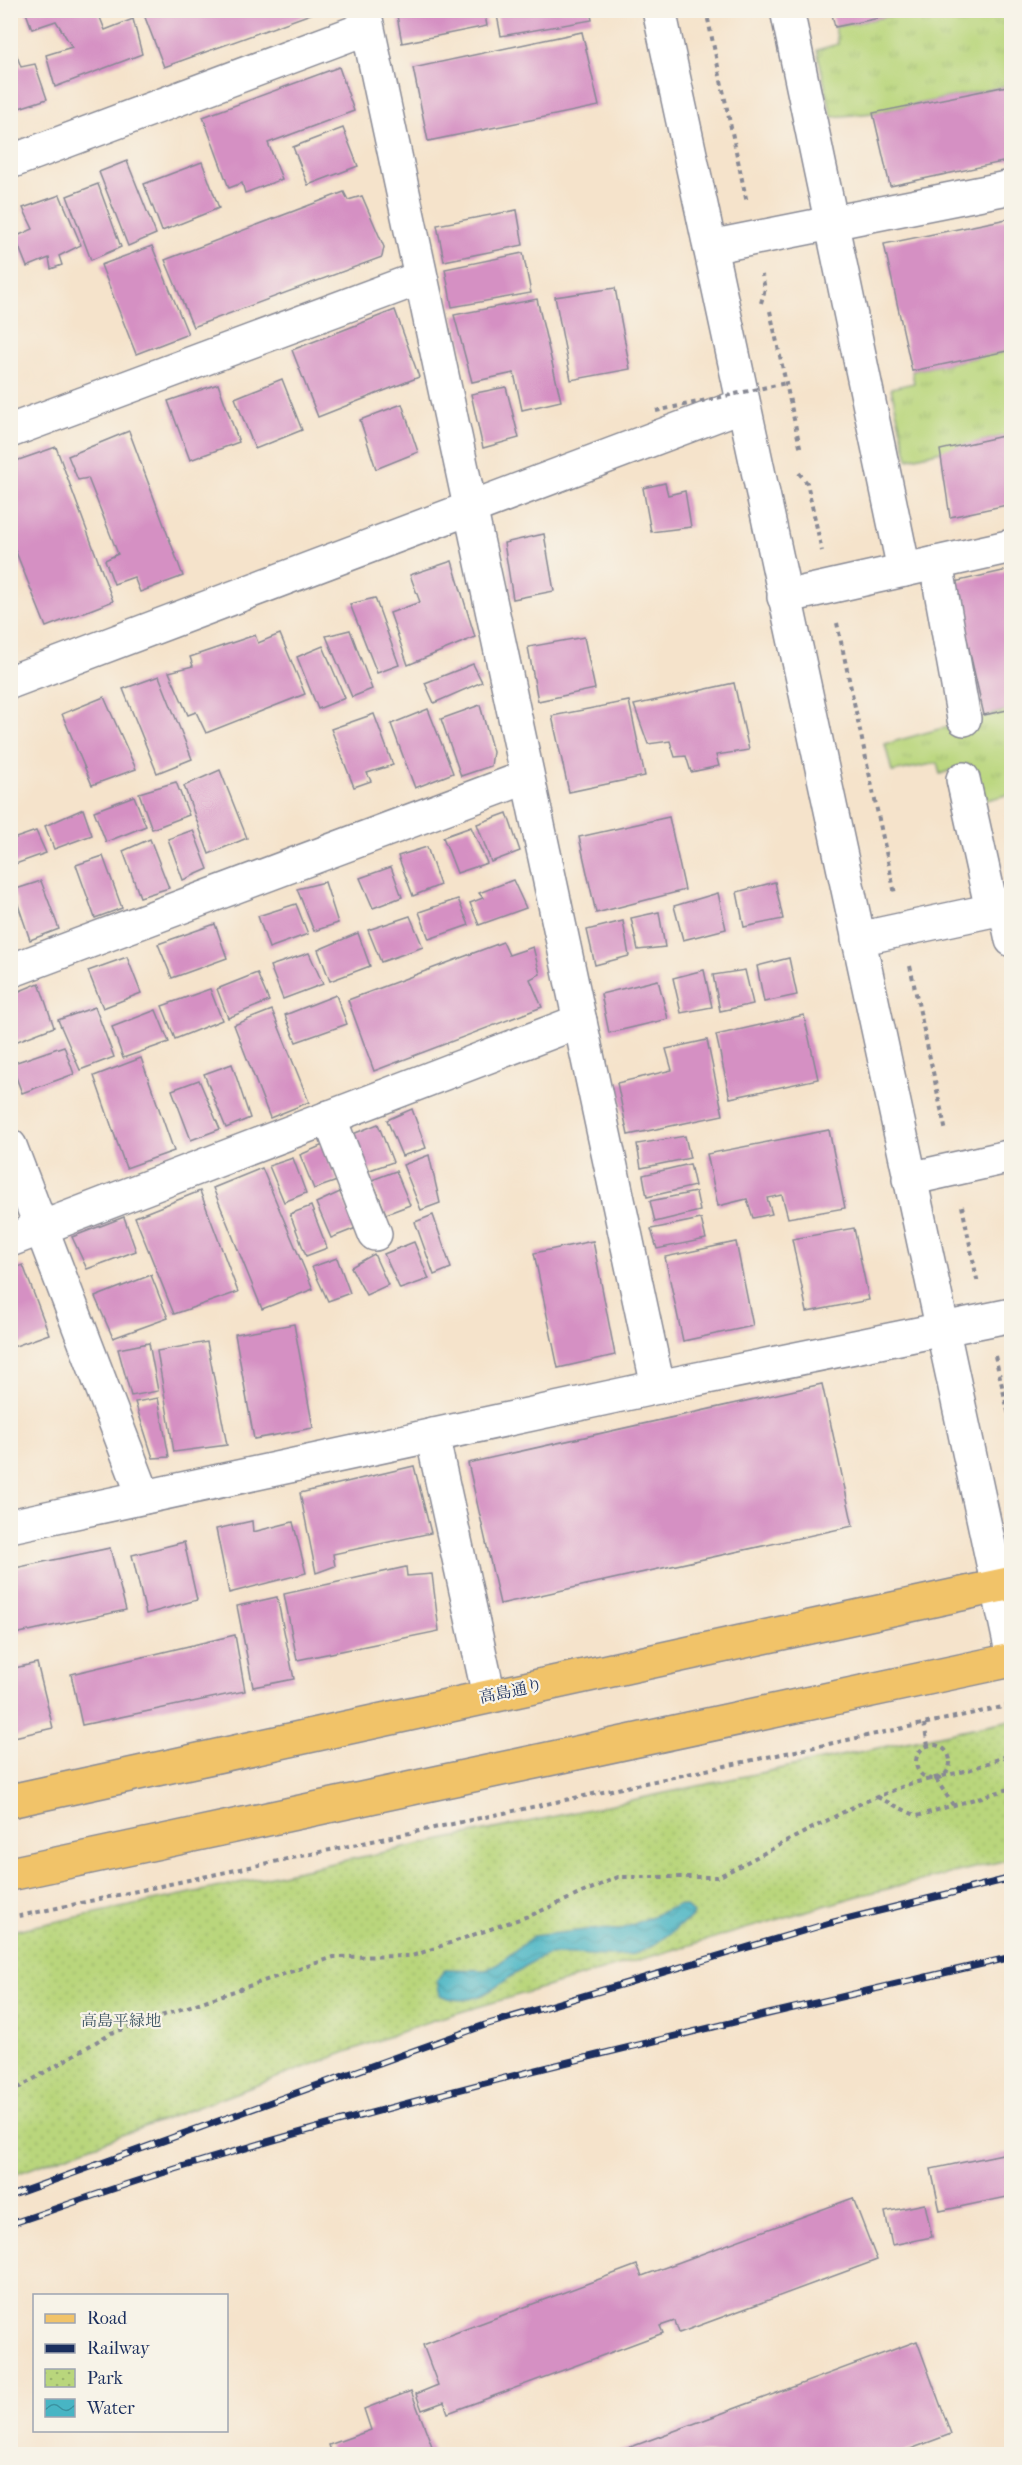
<svg xmlns="http://www.w3.org/2000/svg" width="1022" height="2465" font-family="'IM FELL French Canon','Noto Serif JP',serif">
<style>
.grass{fill:url(#grass-tufts);stroke:#6a826d;stroke-width:1.5}
.park{fill:url(#park-dots);stroke:#6a826d;stroke-width:1.5}
.water{fill:url(#water-waves);stroke:#327291;stroke-width:1.5}
.building{fill:#d590c3}
.lines{fill:none;stroke-linecap:round;stroke-linejoin:round}
.minor-casing{stroke:#888994;stroke-width:36}
.major-casing{stroke:#888994;stroke-width:36}
.path{stroke:#888994;stroke-width:4;stroke-dasharray:4.5 4.5;stroke-linecap:butt}
.minor{stroke:#fff;stroke-width:33}
.major{stroke:#f1c369;stroke-width:33}
.rail-casing{stroke:#1b2f5e;stroke-width:7}
.rail{stroke:#f7f3e8;stroke-width:4.5;stroke-dasharray:14;stroke-linecap:butt}
.path-bridge{stroke:#888994;stroke-width:4;stroke-dasharray:4.5 4.5;stroke-linecap:butt}
.labels{text-anchor:middle;dominant-baseline:central;stroke-width:4.5;stroke-linejoin:round;paint-order:stroke}
.street-label{font-size:16px;fill:#1b2f5e;stroke:#f7f3e8}
.park-label{font-size:16px;fill:#425966;stroke:#f7f3e8}
</style>
<defs>
<pattern id="grass-tufts" width="24" height="20" patternUnits="userSpaceOnUse" patternTransform="scale(1.5)"><rect width="24" height="20" fill="#b9d67c"/><path d="M3 7l-1-3M5 7V3M7 7l1-3M15 17l-1-3M17 17v-4M19 17l1-3" fill="none" stroke="#9eb86e"/></pattern>
<pattern id="park-dots" width="8" height="8" patternUnits="userSpaceOnUse" patternTransform="scale(1.5)"><rect width="8" height="8" fill="#b9d67c"/><path d="M2 2h.1M6 6h.1" fill="none" stroke="#9eb86e" stroke-width="1.8" stroke-linecap="round"/></pattern>
<pattern id="water-waves" width="16" height="10" patternUnits="userSpaceOnUse" patternTransform="scale(1.5)"><rect width="16" height="10" fill="#48b5c4"/><path d="M0 5q4-4 8 0t8 0" fill="none" stroke="#3b94a2"/></pattern>
</defs>
<rect width="100%" height="100%" fill="#f7f3e8"/>
<filter id="ink" filterUnits="userSpaceOnUse"><feTurbulence type="fractalNoise" baseFrequency=".0167" numOctaves="2"/><feDisplacementMap in="SourceGraphic" scale="12" xChannelSelector="R" yChannelSelector="G"/><feConvolveMatrix kernelMatrix="1 2 1 2 8 2 1 2 1" color-interpolation-filters="sRGB"/></filter>
<filter id="wash" filterUnits="userSpaceOnUse"><feTurbulence type="fractalNoise" baseFrequency=".008" numOctaves="4" result="noise"/><feDisplacementMap in="SourceGraphic" scale="24" xChannelSelector="R" yChannelSelector="G"/><feGaussianBlur stdDeviation="1.35" result="paint"/><feColorMatrix in="noise" values="0 0 0 0 0 0 0 0 0 0 0 0 0 0 0 0 0 1.4 0 .05"/><feComposite in="paint" operator="in"/></filter>
<g filter="url(#wash)">
<rect width="100%" height="100%" fill="#f5e3cb"/>
<!-- grass -->
<g class="grass">
<path d="M 914,11 L 1011,11 L 1011,85 L 873,113 L 832,117 L 817,50 L 838,44 L 835,27 Z"/>
<path d="M 1011,350 L 1011,434 L 908,459 L 891,388 L 914,383 L 912,371 Z"/>
<path d="M 1011,709 L 1011,794 L 987,800 L 969,764 L 940,774 L 937,763 L 892,772 L 885,744 Z"/>
</g>
<!-- park -->
<path class="park" d="M 1011,1720 L 1011,1859 L 858,1896 L 433,2020 L 11,2176 L 11,1931 Z"/>
<!-- water -->
<path class="water" d="M 678,1905 L 685,1906 L 693,1913 L 691,1918 C 671,1930 652,1952 628,1955 C 603,1959 563,1949 542,1957 C 507,1971 484,2014 440,1995 L 437,1980 L 445,1969 L 486,1970 L 498,1964 L 533,1936 L 594,1929 L 620,1930 Z"/>
<g id="blocks">
<!-- building -->
<g class="building">
<path d="M 25,10 L 97,10 L 105,30 L 133,19 L 142,54 L 55,87 L 46,55 L 72,47 L 56,21 L 32,29 Z"/>
<path d="M 147,10 L 319,10 L 319,11 L 164,67 L 143,12 Z"/>
<path d="M 396,10 L 484,10 L 487,26 L 402,43 Z"/>
<path d="M 496,10 L 590,10 L 592,20 L 501,36 Z"/>
<path d="M 831,10 L 909,10 L 909,12 L 835,27 Z"/>
<path d="M 582,32 L 599,106 L 428,141 L 413,68 Z"/>
<path d="M 11,40 L 21,67 L 35,64 L 47,99 L 10,111 Z"/>
<path d="M 339,67 L 354,111 L 268,143 L 282,179 L 245,193 L 242,183 L 229,188 L 203,117 Z"/>
<path d="M 1012,85 L 1012,160 L 890,186 L 873,113 Z"/>
<path d="M 343,128 L 358,166 L 308,185 L 293,147 Z"/>
<path d="M 127,161 L 156,234 L 128,246 L 99,172 Z"/>
<path d="M 202,162 L 219,208 L 162,231 L 144,184 Z"/>
<path d="M 98,184 L 121,247 L 91,260 L 67,196 Z"/>
<path d="M 344,192 L 348,200 L 362,196 L 384,247 L 382,257 L 193,327 L 165,260 Z"/>
<path d="M 60,195 L 81,245 L 59,256 L 62,265 L 51,269 L 49,258 L 27,267 L 15,237 L 33,229 L 23,208 Z"/>
<path d="M 517,210 L 523,245 L 444,261 L 437,225 Z"/>
<path d="M 1012,218 L 1012,350 L 912,371 L 884,244 Z"/>
<path d="M 152,246 L 188,334 L 136,354 L 101,265 Z"/>
<path d="M 523,253 L 531,293 L 452,307 L 445,269 Z"/>
<path d="M 615,288 L 630,369 L 571,380 L 555,297 Z"/>
<path d="M 537,299 L 561,401 L 522,410 L 514,373 L 472,382 L 454,315 Z"/>
<path d="M 395,310 L 419,377 L 318,417 L 292,350 Z"/>
<path d="M 282,379 L 302,430 L 255,449 L 235,398 Z"/>
<path d="M 218,384 L 239,442 L 190,460 L 168,401 Z"/>
<path d="M 506,387 L 519,438 L 483,448 L 471,394 Z"/>
<path d="M 402,404 L 418,452 L 376,469 L 360,420 Z"/>
<path d="M 129,431 L 183,576 L 140,592 L 134,577 L 114,584 L 105,560 L 118,554 L 88,478 L 78,480 L 68,456 Z"/>
<path d="M 1012,434 L 1012,504 L 950,517 L 940,450 Z"/>
<path d="M 56,447 L 113,601 L 46,627 L 10,537 L 10,463 Z"/>
<path d="M 665,483 L 668,495 L 685,491 L 691,527 L 651,532 L 643,488 Z"/>
<path d="M 544,534 L 554,591 L 513,599 L 504,543 Z"/>
<path d="M 452,561 L 475,637 L 408,665 L 390,613 L 420,602 L 410,575 Z"/>
<path d="M 1012,569 L 1012,709 L 984,715 L 954,582 Z"/>
<path d="M 375,598 L 399,665 L 377,673 L 350,604 Z"/>
<path d="M 350,630 L 372,689 L 352,697 L 326,636 Z"/>
<path d="M 280,634 L 305,694 L 206,733 L 196,712 L 188,715 L 169,672 L 193,666 L 190,657 L 255,635 L 258,643 Z"/>
<path d="M 584,637 L 595,689 L 538,701 L 528,647 Z"/>
<path d="M 323,646 L 345,698 L 318,709 L 297,657 Z"/>
<path d="M 473,664 L 482,682 L 434,703 L 425,683 Z"/>
<path d="M 159,676 L 192,759 L 157,773 L 123,689 Z"/>
<path d="M 734,683 L 749,750 L 716,755 L 719,766 L 691,772 L 686,756 L 675,757 L 670,741 L 648,744 L 634,705 Z"/>
<path d="M 104,697 L 136,769 L 92,785 L 62,714 Z"/>
<path d="M 629,701 L 645,776 L 569,792 L 552,716 Z"/>
<path d="M 480,705 L 493,752 L 491,766 L 461,776 L 441,719 Z"/>
<path d="M 428,709 L 453,773 L 415,788 L 391,724 Z"/>
<path d="M 374,714 L 393,765 L 367,773 L 371,781 L 354,787 L 331,729 Z"/>
<path d="M 220,770 L 247,838 L 209,854 L 184,786 Z"/>
<path d="M 176,782 L 189,815 L 152,829 L 139,793 Z"/>
<path d="M 134,796 L 146,826 L 106,842 L 94,811 Z"/>
<path d="M 83,809 L 92,835 L 54,849 L 45,826 Z"/>
<path d="M 507,813 L 520,851 L 491,862 L 477,824 Z"/>
<path d="M 669,817 L 685,890 L 596,913 L 579,837 Z"/>
<path d="M 471,827 L 487,863 L 457,873 L 443,837 Z"/>
<path d="M 193,830 L 208,869 L 183,880 L 168,839 Z"/>
<path d="M 36,831 L 46,853 L 10,866 L 10,840 Z"/>
<path d="M 150,839 L 169,888 L 140,897 L 123,851 Z"/>
<path d="M 427,847 L 440,885 L 413,896 L 398,856 Z"/>
<path d="M 103,856 L 122,908 L 95,918 L 76,865 Z"/>
<path d="M 391,867 L 402,897 L 373,908 L 360,878 Z"/>
<path d="M 513,880 L 526,908 L 479,925 L 470,903 L 483,898 L 479,893 Z"/>
<path d="M 41,881 L 59,929 L 30,940 L 13,890 Z"/>
<path d="M 325,882 L 338,923 L 314,931 L 297,889 Z"/>
<path d="M 775,882 L 783,919 L 744,927 L 737,892 Z"/>
<path d="M 718,893 L 726,929 L 683,940 L 674,906 Z"/>
<path d="M 458,899 L 469,925 L 429,939 L 419,912 Z"/>
<path d="M 296,904 L 308,934 L 269,948 L 258,916 Z"/>
<path d="M 659,912 L 665,947 L 638,950 L 631,918 Z"/>
<path d="M 410,916 L 423,947 L 381,962 L 368,930 Z"/>
<path d="M 623,921 L 629,956 L 595,965 L 587,930 Z"/>
<path d="M 215,924 L 227,958 L 172,978 L 158,944 Z"/>
<path d="M 358,933 L 370,966 L 330,981 L 318,950 Z"/>
<path d="M 503,942 L 509,955 L 533,947 L 540,974 L 530,979 L 542,1007 L 374,1071 L 348,1000 Z"/>
<path d="M 309,953 L 323,984 L 283,999 L 270,966 Z"/>
<path d="M 127,957 L 141,993 L 103,1008 L 88,971 Z"/>
<path d="M 789,958 L 797,995 L 764,1002 L 757,966 Z"/>
<path d="M 704,970 L 712,1007 L 681,1013 L 673,978 Z"/>
<path d="M 745,970 L 753,1004 L 720,1011 L 713,975 Z"/>
<path d="M 257,973 L 269,1001 L 228,1018 L 217,989 Z"/>
<path d="M 658,980 L 668,1019 L 609,1033 L 601,994 Z"/>
<path d="M 39,983 L 54,1027 L 10,1044 L 10,995 Z"/>
<path d="M 210,989 L 222,1020 L 175,1039 L 162,1006 Z"/>
<path d="M 336,995 L 347,1024 L 296,1042 L 285,1015 Z"/>
<path d="M 95,1007 L 114,1057 L 80,1070 L 58,1020 Z"/>
<path d="M 156,1010 L 169,1042 L 123,1058 L 112,1027 Z"/>
<path d="M 272,1010 L 309,1102 L 270,1118 L 234,1025 Z"/>
<path d="M 804,1015 L 818,1079 L 730,1098 L 716,1035 Z"/>
<path d="M 707,1040 L 723,1115 L 628,1135 L 617,1083 L 672,1070 L 666,1049 Z"/>
<path d="M 64,1046 L 74,1074 L 22,1093 L 11,1064 Z"/>
<path d="M 141,1058 L 174,1151 L 126,1168 L 94,1076 Z"/>
<path d="M 232,1064 L 250,1118 L 226,1128 L 204,1074 Z"/>
<path d="M 199,1080 L 220,1129 L 191,1140 L 172,1090 Z"/>
<path d="M 412,1109 L 426,1148 L 402,1156 L 387,1120 Z"/>
<path d="M 378,1124 L 393,1162 L 367,1171 L 353,1134 Z"/>
<path d="M 829,1130 L 845,1208 L 788,1218 L 782,1195 L 767,1198 L 772,1214 L 753,1218 L 747,1199 L 718,1206 L 707,1154 Z"/>
<path d="M 685,1136 L 690,1158 L 641,1168 L 637,1144 Z"/>
<path d="M 323,1145 L 337,1181 L 314,1189 L 300,1155 Z"/>
<path d="M 429,1155 L 440,1203 L 421,1210 L 403,1165 Z"/>
<path d="M 293,1158 L 306,1193 L 284,1202 L 269,1166 Z"/>
<path d="M 690,1164 L 695,1186 L 647,1197 L 643,1175 Z"/>
<path d="M 262,1168 L 313,1289 L 262,1309 L 213,1188 Z"/>
<path d="M 396,1171 L 410,1205 L 386,1214 L 372,1180 Z"/>
<path d="M 200,1191 L 238,1292 L 174,1314 L 135,1217 Z"/>
<path d="M 340,1192 L 356,1228 L 331,1238 L 316,1203 Z"/>
<path d="M 696,1192 L 700,1211 L 655,1222 L 650,1201 Z"/>
<path d="M 311,1206 L 327,1248 L 306,1256 L 290,1214 Z"/>
<path d="M 433,1215 L 451,1268 L 434,1275 L 415,1222 Z"/>
<path d="M 124,1217 L 136,1251 L 87,1269 L 72,1237 Z"/>
<path d="M 701,1219 L 706,1239 L 657,1249 L 651,1229 Z"/>
<path d="M 854,1228 L 869,1300 L 807,1312 L 792,1239 Z"/>
<path d="M 593,1241 L 615,1355 L 558,1368 L 534,1253 Z"/>
<path d="M 414,1242 L 429,1279 L 400,1289 L 384,1254 Z"/>
<path d="M 736,1242 L 753,1326 L 683,1341 L 665,1257 Z"/>
<path d="M 374,1254 L 388,1285 L 366,1295 L 351,1267 Z"/>
<path d="M 337,1258 L 350,1293 L 328,1301 L 312,1267 Z"/>
<path d="M 23,1265 L 49,1334 L 10,1348 L 10,1270 Z"/>
<path d="M 151,1275 L 168,1318 L 113,1338 L 95,1297 Z"/>
<path d="M 294,1324 L 313,1428 L 254,1439 L 235,1334 Z"/>
<path d="M 207,1342 L 227,1445 L 174,1452 L 157,1351 Z"/>
<path d="M 149,1343 L 158,1391 L 131,1396 L 118,1349 Z"/>
<path d="M 822,1384 L 853,1526 L 500,1604 L 468,1463 Z"/>
<path d="M 158,1398 L 169,1457 L 153,1458 L 135,1402 Z"/>
<path d="M 414,1466 L 431,1533 L 333,1554 L 335,1566 L 316,1573 L 300,1493 Z"/>
<path d="M 252,1521 L 253,1532 L 293,1522 L 306,1573 L 229,1593 L 216,1529 Z"/>
<path d="M 184,1542 L 197,1600 L 146,1614 L 132,1555 Z"/>
<path d="M 110,1548 L 126,1610 L 10,1635 L 10,1569 Z"/>
<path d="M 406,1567 L 407,1576 L 432,1574 L 439,1631 L 297,1660 L 284,1594 Z"/>
<path d="M 277,1597 L 294,1679 L 253,1687 L 237,1606 Z"/>
<path d="M 235,1635 L 245,1691 L 82,1725 L 71,1674 Z"/>
<path d="M 37,1663 L 53,1728 L 10,1738 L 10,1669 Z"/>
<path d="M 1012,2152 L 1012,2196 L 940,2211 L 931,2169 Z"/>
<path d="M 853,2198 L 877,2260 L 679,2333 L 675,2321 L 660,2326 L 663,2333 L 448,2413 L 444,2402 L 422,2410 L 416,2394 L 438,2385 L 423,2345 L 637,2265 L 642,2276 Z"/>
<path d="M 925,2204 L 932,2237 L 892,2245 L 885,2212 Z"/>
<path d="M 917,2341 L 951,2434 L 897,2454 L 612,2454 Z"/>
<path d="M 411,2391 L 435,2454 L 332,2454 L 329,2445 L 371,2430 L 364,2409 Z"/>
</g>
</g>
</g>
<g filter="url(#ink)">
<use href="#blocks" fill-opacity="0" stroke="#888994" stroke-width="1.5"/>
<g class="lines">
<!-- minor casing -->
<g class="minor-casing">
<g id="minor">
<path d="M 364,10 L 658,1387"/>
<path d="M 659,10 L 1012,1652"/>
<path d="M 787,10 L 904,570"/>
<path d="M 10,162 L 367,28"/>
<path d="M 710,247 L 1012,187"/>
<path d="M 10,431 L 420,278"/>
<path d="M 936,563 L 964,719"/>
<path d="M 784,597 L 1012,546"/>
<path d="M 10,682 L 743,405"/>
<path d="M 963,779 L 992,910"/>
<path d="M 1005,907 L 1012,940"/>
<path d="M 858,939 L 1012,906"/>
<path d="M 10,971 L 527,777"/>
<path d="M 329,1117 L 375,1234"/>
<path d="M 10,1146 L 144,1497"/>
<path d="M 909,1179 L 1012,1156"/>
<path d="M 10,1240 L 580,1021"/>
<path d="M 432,1435 L 489,1696"/>
<path d="M 10,1526 L 658,1387 L 1012,1315"/>
</g>
</g>
<!-- major casing -->
<g class="major-casing">
<g id="major">
<path d="M 10,1801 L 1012,1583"/>
<path d="M 10,1874 L 1012,1660"/>
</g>
</g>
<!-- path -->
<g class="path">
<path d="M 706,10 L 747,203"/>
<path d="M 761,303 L 765,289 L 762,275"/>
<path d="M 770,311 L 801,451"/>
<path d="M 799,473 L 807,483 L 822,551"/>
<path d="M 837,623 L 895,894"/>
<path d="M 910,966 L 946,1132"/>
<path d="M 962,1206 L 978,1284"/>
<path d="M 995,1356 L 1012,1428"/>
<path d="M 924,1724 L 928,1745"/>
<circle cx="933" cy="1762" r="17"/>
<path d="M 936,1779 L 953,1805"/>
<path d="M 877,1797 L 917,1816 L 1012,1788"/>
<path d="M 10,1918 L 1012,1705"/>
<path d="M 10,2093 L 111,2033 L 334,1957 L 412,1956 L 534,1914 L 618,1877 L 718,1877 L 857,1805 L 909,1784 L 969,1770 L 1012,1754"/>
</g>
<!-- minor -->
<use href="#minor" class="minor"/>
<!-- major -->
<use href="#major" class="major"/>
<!-- rail casing -->
<g class="rail-casing">
<g id="rail">
<path d="M 10,2196 L 485,2025 L 830,1923 L 1012,1878"/>
<path d="M 10,2224 C 60,2208 109,2189 159,2174 C 439,2088 726,2024 1012,1957"/>
</g>
</g>
<!-- rail -->
<use href="#rail" class="rail"/>
<!-- path-bridge -->
<path class="path-bridge" d="M 656,411 L 786,383"/>
</g>
</g>
<g class="labels">
<!-- street labels -->
<g class="street-label">
<text transform="translate(511 1691) rotate(-12)">高島通り</text>
</g>
<!-- park labels -->
<g class="park-label">
<text x="121" y="2020">高島平緑地</text>
</g>
</g>
<!-- margin -->
<rect width="1022" height="2465" fill="none" stroke="#f7f3e8" stroke-width="36"/>
<!-- legend -->
<rect x="33" y="2294" width="195" height="138" fill="#f7f3e8" stroke="#9fa5b1" stroke-width="1.5"/>
<rect x="45" y="2314" width="30" height="9" fill="#f1c369" stroke="#9fa5b1" stroke-width="1.5"/>
<text x="87" y="2324" font-size="18" fill="#1b2f5e">Road</text>
<rect x="45" y="2344" width="30" height="9" fill="#1b2f5e" stroke="#9fa5b1" stroke-width="1.5"/>
<text x="87" y="2354" font-size="18" fill="#1b2f5e">Railway</text>
<rect x="45" y="2369" width="30" height="18" fill="url(#park-dots)" stroke="#9fa5b1" stroke-width="1.5"/>
<text x="87" y="2384" font-size="18" fill="#1b2f5e">Park</text>
<rect x="45" y="2399" width="30" height="18" fill="url(#water-waves)" stroke="#9fa5b1" stroke-width="1.5"/>
<text x="87" y="2414" font-size="18" fill="#1b2f5e">Water</text>
</svg>
